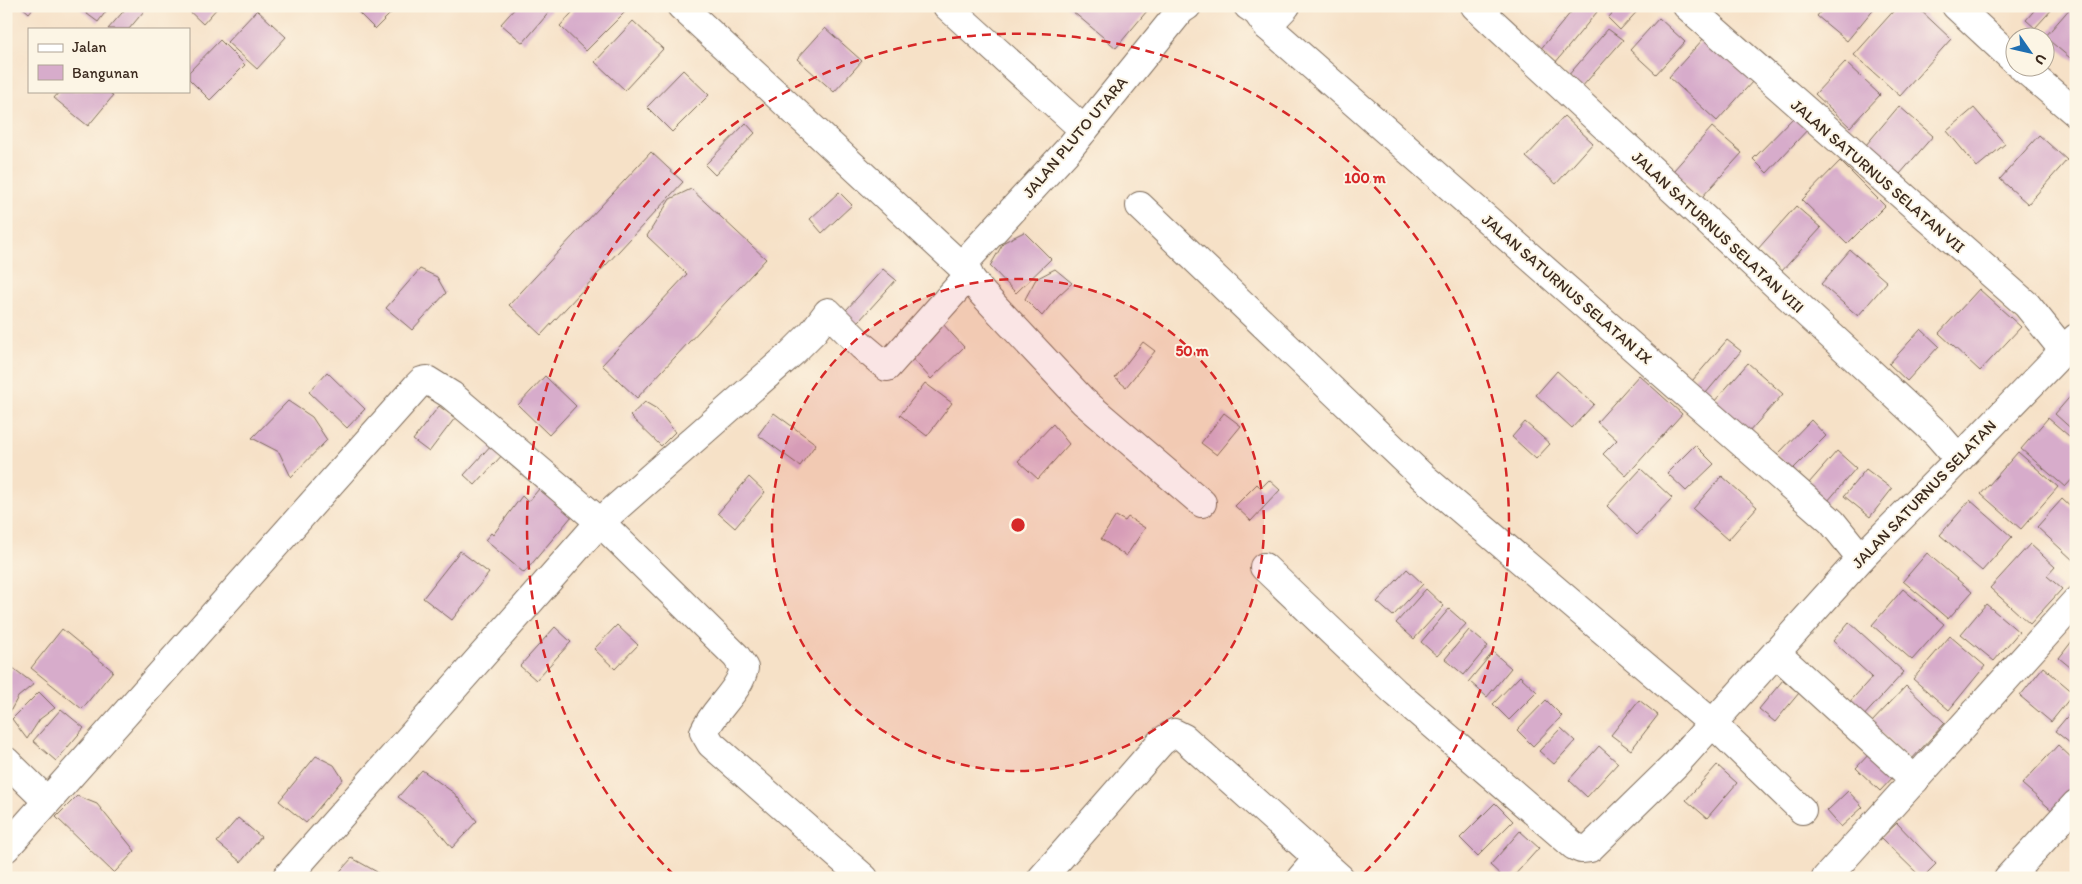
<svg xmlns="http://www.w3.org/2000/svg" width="2082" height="884" font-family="Itim,sans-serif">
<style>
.building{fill:#d7accb}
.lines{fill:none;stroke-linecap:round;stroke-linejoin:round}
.street-casing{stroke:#7c6a59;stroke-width:30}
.street{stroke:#fff;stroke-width:28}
.ring{fill:none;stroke:#d62828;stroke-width:2.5;stroke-dasharray:9 6}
.labels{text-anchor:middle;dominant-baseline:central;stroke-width:4;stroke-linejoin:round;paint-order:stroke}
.street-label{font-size:16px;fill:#3b2a1e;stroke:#fcf5e5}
.centre{fill:#d62828;stroke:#fcf5e5;stroke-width:2.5}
.ring-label{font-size:15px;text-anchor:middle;font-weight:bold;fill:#d62828;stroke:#fcf5e5;stroke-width:4;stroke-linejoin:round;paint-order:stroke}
</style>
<rect width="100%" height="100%" fill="#fcf5e5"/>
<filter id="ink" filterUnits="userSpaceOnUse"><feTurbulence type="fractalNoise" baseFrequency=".02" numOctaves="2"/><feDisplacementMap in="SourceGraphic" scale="10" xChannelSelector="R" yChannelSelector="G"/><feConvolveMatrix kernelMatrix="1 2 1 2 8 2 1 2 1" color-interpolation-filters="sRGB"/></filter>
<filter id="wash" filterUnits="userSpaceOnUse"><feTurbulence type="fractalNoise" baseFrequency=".0096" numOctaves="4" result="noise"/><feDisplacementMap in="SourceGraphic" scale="20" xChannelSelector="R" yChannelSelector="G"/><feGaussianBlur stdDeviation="1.12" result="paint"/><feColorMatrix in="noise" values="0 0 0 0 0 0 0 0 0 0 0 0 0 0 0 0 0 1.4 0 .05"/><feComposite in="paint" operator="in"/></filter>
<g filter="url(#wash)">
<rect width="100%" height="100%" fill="#f6e1c7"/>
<g id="blocks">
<!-- building -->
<g class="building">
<path d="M 21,6 L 35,6 L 29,13 Z"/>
<path d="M 80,6 L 110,6 L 98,22 L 79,8 Z"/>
<path d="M 128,6 L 139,6 L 144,11 L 129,29 L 108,29 Z"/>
<path d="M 184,6 L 219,6 L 203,24 Z"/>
<path d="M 352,6 L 398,6 L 375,29 Z"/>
<path d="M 517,6 L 547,6 L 551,10 L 523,43 L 501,24 Z"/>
<path d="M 578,6 L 621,6 L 626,11 L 586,51 L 560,26 Z"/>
<path d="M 1066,6 L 1140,6 L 1147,11 L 1116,48 Z"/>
<path d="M 1576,6 L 1591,6 L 1597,12 L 1555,63 L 1539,51 Z"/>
<path d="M 1619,6 L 1642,6 L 1620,30 L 1608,18 Z"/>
<path d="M 1825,6 L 1876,6 L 1847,41 L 1817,16 Z"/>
<path d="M 1898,6 L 1916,6 L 1951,39 L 1900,96 L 1854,55 Z"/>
<path d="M 2038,6 L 2055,6 L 2035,28 L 2026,20 Z"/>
<path d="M 2072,6 L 2076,6 L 2076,63 L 2045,37 Z"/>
<path d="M 257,10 L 286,37 L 257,69 L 227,42 Z"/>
<path d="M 1659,18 L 1685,42 L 1656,74 L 1630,50 Z"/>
<path d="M 633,21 L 663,49 L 625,90 L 595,62 Z"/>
<path d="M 825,28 L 862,61 L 834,92 L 797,59 Z"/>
<path d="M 1608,29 L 1623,40 L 1581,88 L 1567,77 Z"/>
<path d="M 1704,38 L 1753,81 L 1717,121 L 1669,77 Z"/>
<path d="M 220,40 L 245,65 L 210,100 L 189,79 L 189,72 Z"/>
<path d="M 1845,62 L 1880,95 L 1850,127 L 1815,94 Z"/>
<path d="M 683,70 L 709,95 L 672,132 L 647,107 Z"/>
<path d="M 60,91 L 108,91 L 113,96 L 88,126 L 54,98 Z"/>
<path d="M 1899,106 L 1933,136 L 1900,174 L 1866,145 Z"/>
<path d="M 1974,108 L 2005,144 L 1977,167 L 1947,131 Z"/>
<path d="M 1797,114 L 1810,127 L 1767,173 L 1753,159 Z"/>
<path d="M 1564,116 L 1593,143 L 1556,184 L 1526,157 Z"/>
<path d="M 746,123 L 755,133 L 715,175 L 705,165 Z"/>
<path d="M 1712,127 L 1742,153 L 1702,197 L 1673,171 Z"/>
<path d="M 2039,135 L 2067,160 L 2028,204 L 2000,179 Z"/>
<path d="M 651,152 L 683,182 L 541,335 L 509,305 Z"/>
<path d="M 1840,161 L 1885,206 L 1847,244 L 1802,200 Z"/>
<path d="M 691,189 L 766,259 L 637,398 L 602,365 L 687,274 L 647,236 L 670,199 Z"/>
<path d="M 839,192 L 852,205 L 822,233 L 810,219 Z"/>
<path d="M 1796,206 L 1821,228 L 1781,272 L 1757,250 Z"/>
<path d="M 1024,232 L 1051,259 L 1016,293 L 990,266 L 1004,242 Z"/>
<path d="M 1850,250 L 1887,282 L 1858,316 L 1821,284 Z"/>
<path d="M 420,269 L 437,277 L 446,293 L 412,330 L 386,308 Z"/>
<path d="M 883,269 L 896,280 L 851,330 L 838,319 Z"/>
<path d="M 1055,269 L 1072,283 L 1058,296 L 1042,316 L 1025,299 L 1036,279 Z"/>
<path d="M 1979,289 L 2021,327 L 1980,371 L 1939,333 Z"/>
<path d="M 942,323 L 964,347 L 931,379 L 909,355 Z"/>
<path d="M 1921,329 L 1939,346 L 1907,381 L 1889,364 Z"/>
<path d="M 1727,340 L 1741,351 L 1706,393 L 1692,381 Z"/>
<path d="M 1143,342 L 1155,351 L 1126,387 L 1115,378 Z"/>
<path d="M 1748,363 L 1783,394 L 1748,433 L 1713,403 Z"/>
<path d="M 1557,371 L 1594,404 L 1572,428 L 1536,395 Z"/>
<path d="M 327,372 L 365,409 L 347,428 L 309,392 Z"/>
<path d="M 1639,375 L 1682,414 L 1626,476 L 1603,454 L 1617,440 L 1597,422 Z"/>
<path d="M 545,376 L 576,406 L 549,435 L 518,405 Z"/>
<path d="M 925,383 L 952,403 L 927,436 L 900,415 Z"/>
<path d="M 2074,392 L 2076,394 L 2076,433 L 2055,414 Z"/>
<path d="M 288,401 L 312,417 L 327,440 L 291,477 L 279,452 L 252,438 Z"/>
<path d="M 645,402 L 657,409 L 675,432 L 661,446 L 630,416 Z"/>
<path d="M 439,406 L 455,418 L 429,452 L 413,440 Z"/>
<path d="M 774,413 L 816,444 L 800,466 L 758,435 Z"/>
<path d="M 1224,413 L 1241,426 L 1217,455 L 1201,443 Z"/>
<path d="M 2048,418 L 2076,442 L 2076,475 L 2065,487 L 2021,449 Z"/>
<path d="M 1811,420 L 1826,436 L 1792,470 L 1777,455 Z"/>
<path d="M 1525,422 L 1550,444 L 1536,459 L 1512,437 Z"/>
<path d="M 1053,424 L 1069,444 L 1038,479 L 1018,461 Z"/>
<path d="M 493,443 L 504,453 L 475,485 L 464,475 Z"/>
<path d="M 1695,445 L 1714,464 L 1686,491 L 1667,473 Z"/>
<path d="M 1837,451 L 1856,468 L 1822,508 L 1802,491 Z"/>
<path d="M 2018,452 L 2058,487 L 2021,529 L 1981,494 Z"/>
<path d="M 1641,469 L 1672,498 L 1637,535 L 1607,506 Z"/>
<path d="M 1866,469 L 1892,489 L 1870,517 L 1844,496 Z"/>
<path d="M 1722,476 L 1757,507 L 1728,540 L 1693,509 Z"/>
<path d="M 749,477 L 765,492 L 735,528 L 718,513 Z"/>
<path d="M 1269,480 L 1280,490 L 1251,521 L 1235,506 L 1257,484 L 1261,488 Z"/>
<path d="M 539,489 L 572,516 L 524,573 L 485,540 L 491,533 L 493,535 L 522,496 L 528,502 Z"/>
<path d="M 2062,499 L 2076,512 L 2074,561 L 2037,527 Z"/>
<path d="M 1970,500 L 2012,537 L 1982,571 L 1940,535 Z"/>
<path d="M 1116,516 L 1125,521 L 1128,517 L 1145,528 L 1126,556 L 1101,539 Z"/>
<path d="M 2030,544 L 2055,567 L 2047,576 L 2062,589 L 2030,624 L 1990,588 Z"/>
<path d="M 460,551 L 489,573 L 452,620 L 423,598 Z"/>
<path d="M 1927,553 L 1972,592 L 1948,619 L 1903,581 Z"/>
<path d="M 1407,569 L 1423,584 L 1393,616 L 1377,602 Z"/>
<path d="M 1426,589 L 1444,606 L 1414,639 L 1396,623 Z"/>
<path d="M 1903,589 L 1944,624 L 1912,660 L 1872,625 Z"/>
<path d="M 1986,604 L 2019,632 L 1994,661 L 1961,634 Z"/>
<path d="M 1449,609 L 1466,624 L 1437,656 L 1421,642 Z"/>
<path d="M 1849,622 L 1904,672 L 1861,719 L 1846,706 L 1872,677 L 1833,641 Z"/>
<path d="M 617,625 L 638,645 L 615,669 L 594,649 Z"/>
<path d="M 555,627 L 571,642 L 536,680 L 520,666 Z"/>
<path d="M 62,629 L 113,671 L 82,709 L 31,668 Z"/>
<path d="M 1469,630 L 1488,646 L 1464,675 L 1445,659 Z"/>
<path d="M 1950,636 L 1985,666 L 1949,710 L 1913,679 Z"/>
<path d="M 2076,636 L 2076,672 L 2059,658 Z"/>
<path d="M 1493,652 L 1511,668 L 1487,697 L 1469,681 Z"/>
<path d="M 2043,667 L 2074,693 L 2051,722 L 2020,696 Z"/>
<path d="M 13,668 L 34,684 L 18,697 L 7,717 L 6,677 Z"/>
<path d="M 1520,676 L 1537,692 L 1509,720 L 1493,704 Z"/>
<path d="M 1783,680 L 1799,693 L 1775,722 L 1759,709 Z"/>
<path d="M 1906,686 L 1945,723 L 1910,761 L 1871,723 Z"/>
<path d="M 39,692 L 55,708 L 40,719 L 27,739 L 12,719 Z"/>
<path d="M 1546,700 L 1562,716 L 1533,746 L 1517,730 Z"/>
<path d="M 1639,700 L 1658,715 L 1631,750 L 1611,735 Z"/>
<path d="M 2076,706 L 2076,748 L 2055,731 Z"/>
<path d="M 61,709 L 84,728 L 56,761 L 33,741 Z"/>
<path d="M 1561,728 L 1575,741 L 1554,764 L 1539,751 Z"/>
<path d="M 2058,745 L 2076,762 L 2076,793 L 2056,814 L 2022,784 Z"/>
<path d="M 1599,746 L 1618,763 L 1587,797 L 1569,780 Z"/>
<path d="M 1871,752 L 1895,775 L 1880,791 L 1856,768 Z"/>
<path d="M 316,756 L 334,765 L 343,779 L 306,823 L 279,801 Z"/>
<path d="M 1717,765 L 1737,783 L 1707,818 L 1686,800 Z"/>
<path d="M 422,770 L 454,793 L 477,821 L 452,848 L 428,819 L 398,797 Z"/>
<path d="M 1848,791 L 1863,807 L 1841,827 L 1827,811 Z"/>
<path d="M 77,796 L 97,804 L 135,851 L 114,873 L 56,817 Z"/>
<path d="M 1495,803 L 1513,821 L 1478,856 L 1460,838 Z"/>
<path d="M 238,818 L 261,837 L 241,862 L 217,842 Z"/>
<path d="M 1897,823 L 1936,864 L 1922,878 L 1881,838 Z"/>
<path d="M 1520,831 L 1539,848 L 1512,878 L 1504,878 L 1490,865 Z"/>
<path d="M 352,858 L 377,872 L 380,878 L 334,878 Z"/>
</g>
</g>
</g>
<g filter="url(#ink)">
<use href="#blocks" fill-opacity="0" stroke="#7c6a59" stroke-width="1"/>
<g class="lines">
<!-- street casing -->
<g class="street-casing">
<g id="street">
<path d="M 681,6 L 961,266 L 982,293 L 1083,401 L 1202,503"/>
<path d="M 947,6 L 1084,130"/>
<path d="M 1248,6 L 1257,12 L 1267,26 L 1286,6"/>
<path d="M 1475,6 L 1937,434 L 1959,459"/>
<path d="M 1687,6 L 2027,305 L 2064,351"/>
<path d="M 1956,6 L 2014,60"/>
<path d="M 1267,26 L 1832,522 L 1861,558"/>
<path d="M 2023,68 L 2076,113"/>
<path d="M 1140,206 L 1423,477 L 1712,723 L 1802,810"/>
<path d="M 961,266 L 1067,151 L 1181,10 L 1187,6"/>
<path d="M 1264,567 L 1394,691 L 1574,846 L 1581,849 L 1590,848 L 1675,765 L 1861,558 L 1959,459 L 2076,338"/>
<path d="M 1776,653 L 1915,780"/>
<path d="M 6,761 L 47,801"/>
<path d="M 6,848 L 416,387 L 422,381 L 427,380 L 451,395 L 600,522 L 736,656 L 744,668 C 740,691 714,709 704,732 L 711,744 L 864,878"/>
<path d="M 286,878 L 600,522 L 792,353 L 813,332 L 828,312 L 862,346 L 887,367 L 969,275"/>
<path d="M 1042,878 L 1161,742 L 1174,733 L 1184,738 L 1340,878"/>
<path d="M 1301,878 L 1318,858"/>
<path d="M 1826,878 L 2076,601"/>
<path d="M 2008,878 L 2076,804"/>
</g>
</g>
<!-- street -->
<use href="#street" class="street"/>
</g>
</g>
<!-- distance rings -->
<circle cx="1018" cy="525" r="246" fill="#d62828" fill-opacity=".12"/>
<g class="ring">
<circle cx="1018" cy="525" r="246"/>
<path d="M674 875A491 491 0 1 1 1362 875"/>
</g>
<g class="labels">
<!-- street labels -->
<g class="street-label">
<text transform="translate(1075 137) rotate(-50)">JALAN PLUTO UTARA</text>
<text transform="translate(1878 176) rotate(41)">JALAN SATURNUS SELATAN VII</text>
<text transform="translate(1718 232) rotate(43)">JALAN SATURNUS SELATAN VIII</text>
<text transform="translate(1567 289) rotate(41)">JALAN SATURNUS SELATAN IX</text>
<text transform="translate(1924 494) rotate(-46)">JALAN SATURNUS SELATAN</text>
</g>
</g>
<circle cx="1018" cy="525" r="8" class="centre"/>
<g class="ring-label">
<text x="1365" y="183">100 m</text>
<text x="1192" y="356">50 m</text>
</g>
<!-- margin -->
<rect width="2082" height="884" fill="none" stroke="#fcf5e5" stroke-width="25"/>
<!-- legend -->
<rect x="28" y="28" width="162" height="65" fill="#fcf5e5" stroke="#afa495"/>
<rect x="38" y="44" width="25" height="8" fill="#ffffff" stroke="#afa495"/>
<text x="72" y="52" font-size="15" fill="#3b2a1e">Jalan</text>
<rect x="38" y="65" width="25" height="15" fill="#d7accb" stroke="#afa495"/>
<text x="72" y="78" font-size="15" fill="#3b2a1e">Bangunan</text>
<!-- north arrow -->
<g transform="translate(2030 52) rotate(124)"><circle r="24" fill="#fcf5e5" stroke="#afa495"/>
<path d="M0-4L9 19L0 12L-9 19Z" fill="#1f6fb2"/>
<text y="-8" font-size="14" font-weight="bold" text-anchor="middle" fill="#3b2a1e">U</text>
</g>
</svg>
